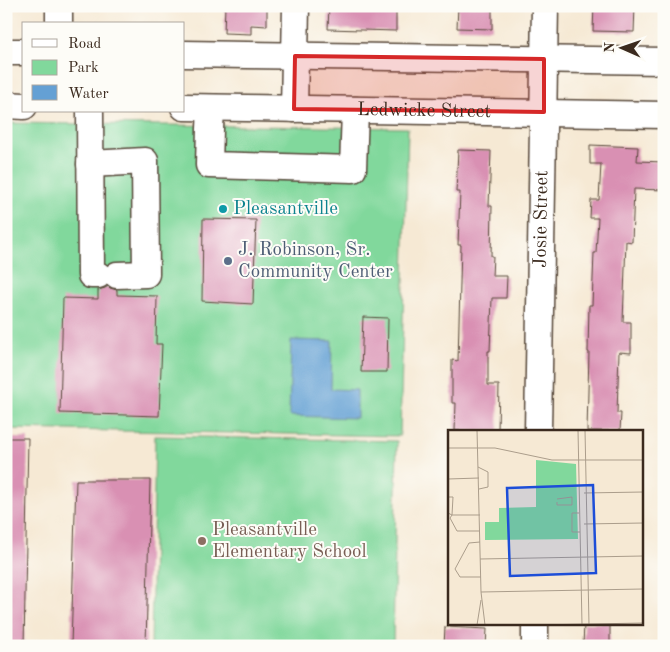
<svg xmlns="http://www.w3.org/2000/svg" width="670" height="652" font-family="'Old Standard TT',serif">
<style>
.green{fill:#81d89c;stroke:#5e815d}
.water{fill:#64a0d4;stroke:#506579}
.building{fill:#d990b3}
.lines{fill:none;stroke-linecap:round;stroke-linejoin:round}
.minor-casing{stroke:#574739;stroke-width:29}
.minor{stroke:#fff;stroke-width:26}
.marked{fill:#d62828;fill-opacity:0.2;stroke:#d62828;stroke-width:4;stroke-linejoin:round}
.culture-dot{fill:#0f9aa8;stroke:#fdfcf7;stroke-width:2}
.service-dot{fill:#5c6f8a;stroke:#fdfcf7;stroke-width:2}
.education-dot{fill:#8d6e63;stroke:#fdfcf7;stroke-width:2}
.labels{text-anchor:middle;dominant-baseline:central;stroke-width:4;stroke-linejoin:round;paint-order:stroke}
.street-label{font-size:19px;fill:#3b2a1e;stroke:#fdfcf7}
.culture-label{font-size:19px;fill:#0d838f;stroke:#fdfcf7;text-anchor:start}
.service-label{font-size:19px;fill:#4e5e75;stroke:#fdfcf7;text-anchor:start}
.education-label{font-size:19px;fill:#785e54;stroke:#fdfcf7;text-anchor:start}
.inset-road{fill:none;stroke:#ab9d8b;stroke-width:1}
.view{fill:#1d4ed8;fill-opacity:0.15;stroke:#1d4ed8;stroke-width:2.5}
.inset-edge{fill:none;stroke:#3b2a1e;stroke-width:2.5}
</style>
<rect width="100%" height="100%" fill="#fdfcf7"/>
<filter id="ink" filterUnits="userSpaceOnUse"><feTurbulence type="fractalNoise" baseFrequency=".02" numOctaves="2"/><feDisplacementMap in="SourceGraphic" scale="10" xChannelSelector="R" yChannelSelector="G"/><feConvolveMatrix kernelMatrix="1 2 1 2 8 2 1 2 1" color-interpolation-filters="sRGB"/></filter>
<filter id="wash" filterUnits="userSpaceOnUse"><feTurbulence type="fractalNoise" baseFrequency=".0096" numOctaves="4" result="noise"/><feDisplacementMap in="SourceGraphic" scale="20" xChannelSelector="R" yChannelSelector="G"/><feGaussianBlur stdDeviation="1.12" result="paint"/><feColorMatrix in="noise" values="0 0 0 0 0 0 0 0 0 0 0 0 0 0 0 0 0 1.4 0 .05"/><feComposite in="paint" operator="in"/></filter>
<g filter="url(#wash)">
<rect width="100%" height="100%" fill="#f6e9d4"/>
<!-- green -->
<g class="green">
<path d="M 6,123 L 408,128 L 400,436 L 6,429 Z"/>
<path d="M 155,436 L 397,441 L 393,646 L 151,646 Z"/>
</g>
<!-- water -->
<path class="water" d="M 291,340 L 332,341 L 331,389 L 357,390 L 357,418 L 289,416 Z"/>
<g id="blocks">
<!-- building -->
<g class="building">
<path d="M 225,6 L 267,6 L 267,26 L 251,25 L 251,34 L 224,33 Z"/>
<path d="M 329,6 L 396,6 L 396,31 L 328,29 Z"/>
<path d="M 458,6 L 492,6 L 492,29 L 457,28 Z"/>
<path d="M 594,6 L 635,6 L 634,32 L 593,31 Z"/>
<path d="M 590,145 L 638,147 L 637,161 L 664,162 L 664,190 L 634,189 L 632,242 L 626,241 L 623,322 L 631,322 L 631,353 L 619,352 L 617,413 L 621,413 L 620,431 L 587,431 L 589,352 L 588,352 L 589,305 L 592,305 L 594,253 L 596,253 L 598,218 L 590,218 L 591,200 L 599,200 L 601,164 L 590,164 Z"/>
<path d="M 458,150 L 491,151 L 489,206 L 492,206 L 491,256 L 493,256 L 492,276 L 507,276 L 506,298 L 492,298 L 490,351 L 488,351 L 488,385 L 499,385 L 498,431 L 455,431 L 456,403 L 452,403 L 452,360 L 458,361 L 461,245 L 458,245 L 460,192 L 456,192 Z"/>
<path d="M 203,219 L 256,220 L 253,304 L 202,301 Z"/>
<path d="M 108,286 L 110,288 L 117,290 L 117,295 L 157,296 L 156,344 L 162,344 L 159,416 L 60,413 L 63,298 L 98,299 L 98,290 L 105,288 Z"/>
<path d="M 363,317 L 388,318 L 387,372 L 361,372 Z"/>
<path d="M 6,438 L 28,438 L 24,646 L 6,646 Z"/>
<path d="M 76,480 L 150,480 L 146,646 L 71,646 Z"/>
<path d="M 584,623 L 610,623 L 610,646 L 583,646 Z"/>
<path d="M 445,627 L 487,629 L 486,646 L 444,646 Z"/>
</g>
</g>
</g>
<g filter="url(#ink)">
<use href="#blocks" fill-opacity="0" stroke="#574739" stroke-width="1"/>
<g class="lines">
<!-- minor casing -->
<g class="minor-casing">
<g id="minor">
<path d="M 59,24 L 59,6"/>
<path d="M 6,52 L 24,52"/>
<path d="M 184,54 L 664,61"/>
<path d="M 6,105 L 24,106"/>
<path id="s1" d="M 184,107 L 664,115"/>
<path d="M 211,108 L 210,129 L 209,165 L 353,169 L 355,110"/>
<path d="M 294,109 L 296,6"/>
<path d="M 90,111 L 91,275 L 98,275"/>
<path d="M 90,164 L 145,161 L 146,274 L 117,275"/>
<path id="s2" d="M 538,431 L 545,6"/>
<path d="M 535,646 L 535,623"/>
</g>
</g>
<!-- minor -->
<use href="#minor" class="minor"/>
</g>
</g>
<!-- marked area -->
<path class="marked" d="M 295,56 L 544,59 L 544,112 L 294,109 Z"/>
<!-- markers -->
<circle class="culture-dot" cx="223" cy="209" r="5"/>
<circle class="service-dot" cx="228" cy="261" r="5"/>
<circle class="education-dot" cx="202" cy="541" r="5"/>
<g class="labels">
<!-- street labels -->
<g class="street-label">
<text stroke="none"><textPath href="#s1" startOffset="240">Ledwicke Street</textPath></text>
<text stroke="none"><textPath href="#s2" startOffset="212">Josie Street</textPath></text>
</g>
<!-- culture labels -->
<g class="culture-label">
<text x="233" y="209">Pleasantville</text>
</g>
<!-- service labels -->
<g class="service-label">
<text x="238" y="250">J. Robinson, Sr.<tspan x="238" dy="22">Community Center</tspan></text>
</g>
<!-- education labels -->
<g class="education-label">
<text x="212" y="530">Pleasantville<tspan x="212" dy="22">Elementary School</tspan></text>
</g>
</g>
<!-- overview -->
<g transform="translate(448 430)">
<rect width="195" height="195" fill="#f6e9d4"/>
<path d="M 88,30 L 128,34 L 130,109 L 37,110 L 37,92 L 51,92 L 51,78 L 88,77 Z" fill="#81d89c"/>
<path class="inset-road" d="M 29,0 L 33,162 L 37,195M 130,0 L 134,195M 137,0 L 141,195M 0,18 L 47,18 L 104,30 L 195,30M 30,37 L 40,42 L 40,57 L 31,59M 0,49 L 31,48M 136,63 L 195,62M 0,67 L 5,67 L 4,85 L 0,83M 109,69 L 124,67M 109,72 L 109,75 L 124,75 L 124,67M 131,83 L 124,83 L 124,102 L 132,102M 32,85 L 4,85 L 2,88 L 9,101 L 32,101M 136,94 L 195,93M 32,112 L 21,113 L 7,139 L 12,147 L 33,147M 32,129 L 195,126M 33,162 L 195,159M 29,195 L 33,170M 88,195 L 195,193"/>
<path class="view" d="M 145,55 L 148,143 L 62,146 L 59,58 Z"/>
<rect width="195" height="195" class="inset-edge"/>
</g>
<!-- margin -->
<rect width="670" height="652" fill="none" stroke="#fdfcf7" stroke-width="25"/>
<!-- legend -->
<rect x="22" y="22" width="162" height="90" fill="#fdfcf7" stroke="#afa8a0"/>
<rect x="32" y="39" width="25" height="8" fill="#ffffff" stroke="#afa8a0"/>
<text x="68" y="48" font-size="15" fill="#3b2a1e">Road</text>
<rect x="32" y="60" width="25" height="15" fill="#81d89c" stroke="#afa8a0"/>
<text x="68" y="72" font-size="15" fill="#3b2a1e">Park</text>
<rect x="32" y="85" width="25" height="15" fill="#64a0d4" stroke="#afa8a0"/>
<text x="68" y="98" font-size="15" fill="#3b2a1e">Water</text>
<!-- north arrow -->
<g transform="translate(622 48) rotate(272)" stroke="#fdfcf7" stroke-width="4" paint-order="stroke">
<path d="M0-4L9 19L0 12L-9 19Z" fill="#3b2a1e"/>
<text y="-8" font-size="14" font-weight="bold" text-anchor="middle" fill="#3b2a1e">N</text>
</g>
</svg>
